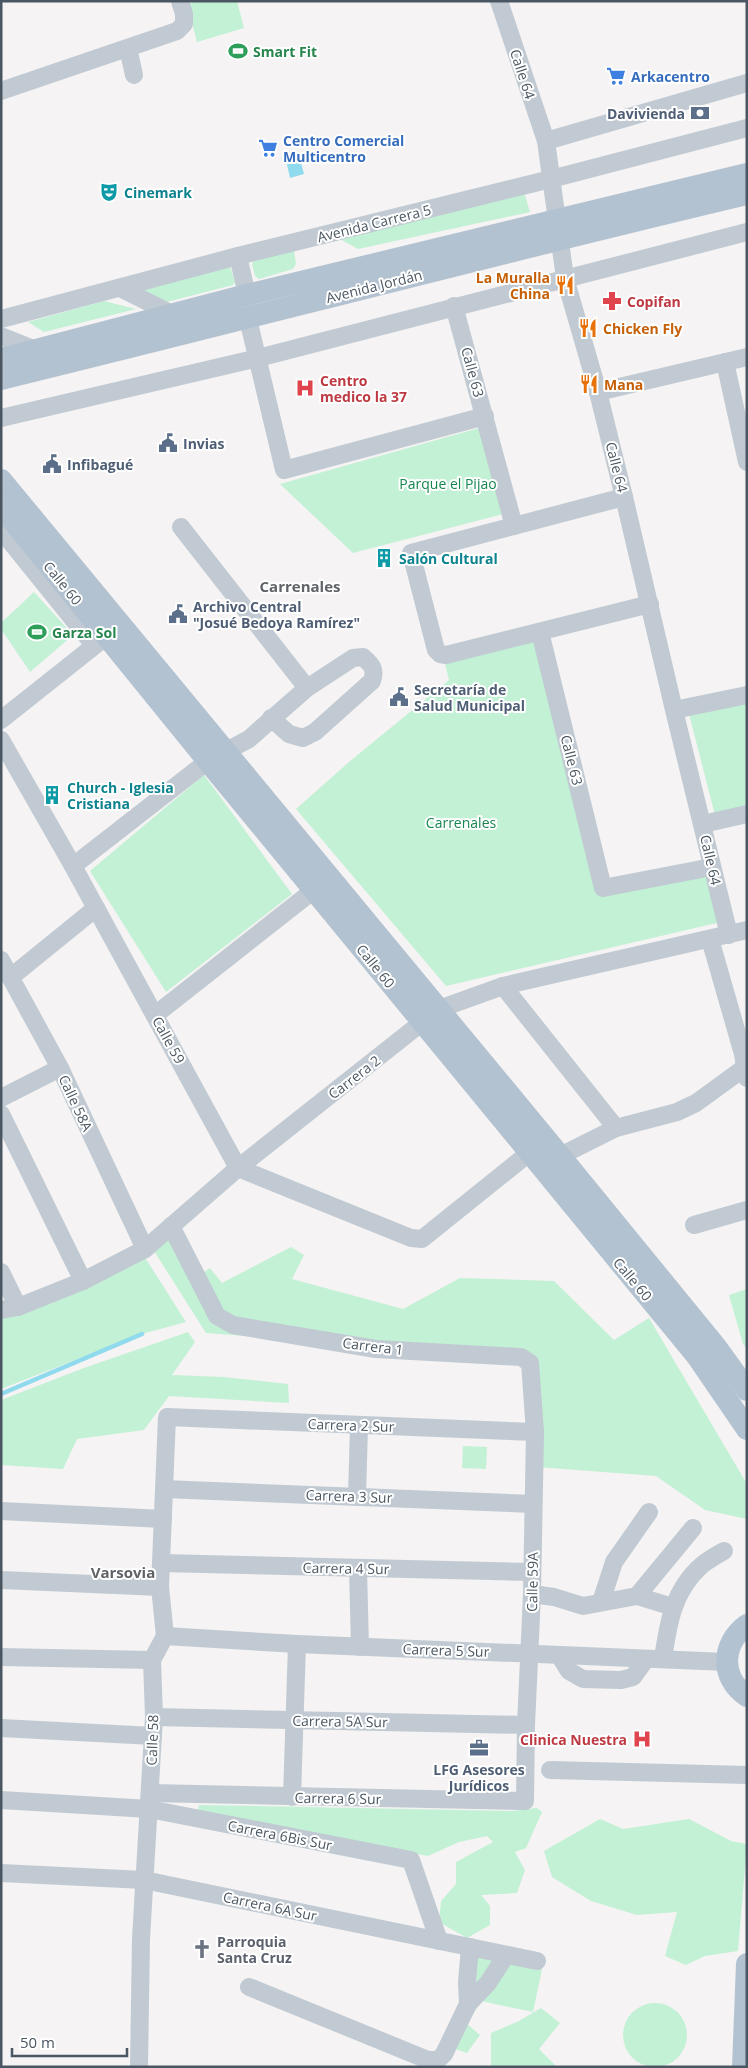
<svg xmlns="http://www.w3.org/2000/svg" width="748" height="2068" font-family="'Open Sans',sans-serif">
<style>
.green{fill:#c3f1d5}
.water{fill:#90daee}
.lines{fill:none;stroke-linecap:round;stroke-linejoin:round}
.stream{stroke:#90daee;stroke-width:4.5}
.minor{stroke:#c1cad2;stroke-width:18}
.major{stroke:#b3c2d1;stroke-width:22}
.labels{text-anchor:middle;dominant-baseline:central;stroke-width:4;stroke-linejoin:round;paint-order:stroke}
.leisure-label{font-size:14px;font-weight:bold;fill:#27864d;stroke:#fff;text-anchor:start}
.street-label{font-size:14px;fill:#4a5661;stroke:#fff}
.shop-label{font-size:14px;font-weight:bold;fill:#366cbe;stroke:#fff;text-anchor:start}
.service-label{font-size:14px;font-weight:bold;fill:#4e5e75;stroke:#fff;text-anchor:start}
.culture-label{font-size:14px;font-weight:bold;fill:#0d838f;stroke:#fff;text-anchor:start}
.food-label{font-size:14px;font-weight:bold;fill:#c56008;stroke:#fff;text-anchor:start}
.health-label{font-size:14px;font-weight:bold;fill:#be3a42;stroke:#fff;text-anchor:start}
.park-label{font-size:14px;fill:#17864f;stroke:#fff}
.worship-label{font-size:14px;font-weight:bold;fill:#5b616d;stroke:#fff;text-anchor:start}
.neighbourhood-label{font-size:15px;font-weight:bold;fill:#5f6368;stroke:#fff}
</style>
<rect width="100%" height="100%" fill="#f5f3f3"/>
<!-- green -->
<g class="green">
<path d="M 196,1 L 237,1 L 244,28 L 197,42 L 187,4 Z"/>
<path d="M 524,192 L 530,212 L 358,249 L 338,238 Z"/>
<path d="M 294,250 L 296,264 L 293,269 L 259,279 L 255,276 L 252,264 L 254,260 Z"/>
<path d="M 230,266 L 235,282 L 233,285 L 159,304 L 127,294 Z"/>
<path d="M 104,301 L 136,309 L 44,332 L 28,322 Z"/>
<path d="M 479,428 L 503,514 L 353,553 L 280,484 Z"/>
<path d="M 34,592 L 73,635 L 30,672 L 1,629 L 1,623 Z"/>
<path d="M 539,637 L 600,894 L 709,869 L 721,922 L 446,986 L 296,809 L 349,762 L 449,680 L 444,659 Z"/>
<path d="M 747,699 L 747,811 L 716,819 L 689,714 Z"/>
<path d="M 204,775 L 292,894 L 166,992 L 90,871 Z"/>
<path d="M 169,1237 L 195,1279 L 210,1268 L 222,1283 L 291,1247 L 304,1255 L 292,1279 L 403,1309 L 460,1278 L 554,1281 L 614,1340 L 649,1318 L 747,1484 L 747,1519 L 705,1510 L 656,1476 L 537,1467 L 530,1358 L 206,1333 L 154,1251 Z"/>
<path d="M 144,1256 L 186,1322 L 142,1334 L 1,1389 L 1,1315 Z"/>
<path d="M 747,1289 L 747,1349 L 743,1344 L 729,1295 Z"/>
<path d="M 188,1332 L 195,1342 L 172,1375 L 224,1377 L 288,1384 L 289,1403 L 169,1396 L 144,1430 L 77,1439 L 63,1469 L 1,1465 L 1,1400 L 84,1368 Z"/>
<path d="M 463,1446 L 487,1447 L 486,1469 L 462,1468 Z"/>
<path d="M 199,1805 L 512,1811 L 537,1808 L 542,1812 L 526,1848 L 515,1852 L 525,1870 L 517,1893 L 481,1895 L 490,1906 L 490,1925 L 467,1938 L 439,1922 L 441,1901 L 456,1884 L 456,1862 L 493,1842 L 487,1836 L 459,1842 L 428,1856 L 198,1812 Z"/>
<path d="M 600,1819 L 623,1829 L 689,1819 L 731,1841 L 747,1844 L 738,1951 L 705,1956 L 686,1965 L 665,1956 L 677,1912 L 637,1915 L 591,1901 L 552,1877 L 544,1851 Z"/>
<path d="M 467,1956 L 543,1965 L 533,2012 L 481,2001 L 467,2024 L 480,2035 L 467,2053 L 443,2045 L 459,2020 Z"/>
<circle cx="655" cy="2035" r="32"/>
<path d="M 541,2008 L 560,2023 L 539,2049 L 557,2067 L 491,2067 L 491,2033 L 519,2021 Z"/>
</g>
<!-- water -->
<path class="water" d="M 299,156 L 304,174 L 290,178 L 286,160 Z"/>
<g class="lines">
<!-- stream -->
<path class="stream" d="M 1,1394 L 142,1334"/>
<!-- minor -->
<g class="minor">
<path d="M 499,1 L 546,141 L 565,278 L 598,392 L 624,497 L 674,710 L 729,935"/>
<path d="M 128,48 L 134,75"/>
<path d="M 1,91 L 177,31 L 184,24 L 184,14 L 180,1"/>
<path d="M 546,141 L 747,83"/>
<path d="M 238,256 L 247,295"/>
<path d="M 120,288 L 174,315"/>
<path d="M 454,306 L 514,526"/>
<path d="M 1,319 L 238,256 L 551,179 L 747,128"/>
<path d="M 248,319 L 284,470 L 485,416"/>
<path d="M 1,336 L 36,350"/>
<path d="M 725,362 L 747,462"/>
<path d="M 598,392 L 747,357"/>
<path d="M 1,418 L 258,358 L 747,232"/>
<path d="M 624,497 L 411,553 L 436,650 L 440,654 L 446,655 L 650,604"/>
<path d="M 181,527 L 307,688"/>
<path d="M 1,530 L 94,645"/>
<path d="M 540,632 L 603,888 L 712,867"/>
<path d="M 674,710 L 747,695"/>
<path d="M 1,720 L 103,639"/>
<path d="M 1,740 L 73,866 L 238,1168 L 411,1238 L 422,1239 L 529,1153"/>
<path d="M 703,824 L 747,814"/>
<path d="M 73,866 L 208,761 L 249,739 L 307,688 L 353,658 L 363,657 C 372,665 376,669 372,681 L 315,732 L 303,738 L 289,734 L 271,718"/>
<path d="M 710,939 L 743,1054 L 747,1078"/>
<path d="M 1,960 L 60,1068 L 145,1249"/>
<path d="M 11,977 L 96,908"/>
<path d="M 503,986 L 616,1128"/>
<path d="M 155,1015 L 314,890"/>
<path d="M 1,1098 L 60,1068"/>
<path d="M 1,1114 L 83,1281"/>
<path d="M 560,1156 L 616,1128 L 677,1112 L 696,1103 L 744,1068"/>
<path d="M 694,1225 L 747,1210"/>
<path d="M 1,1272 L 18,1307"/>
<path d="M 1,1310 L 18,1307 L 83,1281 L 145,1249 L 238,1168 L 439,1009 L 503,986 L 747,930"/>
<path d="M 164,1489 L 533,1504"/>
<path d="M 357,1497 L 359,1426"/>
<path d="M 1,1511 L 163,1519"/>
<path d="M 161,1563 L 532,1572"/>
<path d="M 358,1568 L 360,1647"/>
<path d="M 1,1580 L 160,1587"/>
<path d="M 532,1594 L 554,1597 L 583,1606 L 637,1596 L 673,1607"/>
<path d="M 637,1596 L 693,1528"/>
<path d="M 601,1602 L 614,1562 L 649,1512"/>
<path d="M 165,1636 L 297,1644 L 726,1662"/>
<path d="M 559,1655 L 569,1671 L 583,1679 L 621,1680 L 633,1677 L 646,1659"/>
<path d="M 1,1657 L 152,1660"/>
<path d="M 663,1659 C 668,1624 673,1590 702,1565 C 708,1560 717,1555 724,1551"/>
<path d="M 154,1717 L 526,1725"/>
<path d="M 1,1728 L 153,1736"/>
<path d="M 550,1770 L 747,1775"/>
<path d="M 150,1793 L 525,1801 L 526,1725 L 532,1594 L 535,1432 L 530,1363 L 521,1357 L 376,1349 L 233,1325 L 217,1316 L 171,1226"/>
<path d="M 292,1797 L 297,1644"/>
<path d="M 1,1800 L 149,1809 L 411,1860 L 439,1941"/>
<path d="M 1,1873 L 144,1880 L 537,1961"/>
<path d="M 249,1987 L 428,2060 L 438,2060 L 444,2054 L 468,2004 L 467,1982 L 470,1947"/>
<path d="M 468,2004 L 488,1983 L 506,1955"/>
<path d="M 139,2067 L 141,1939 L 154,1717 L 152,1660 L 165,1636 L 160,1587 L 167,1417 L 535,1432"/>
</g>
<!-- major -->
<g class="major">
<path d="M 1,359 L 247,295 L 747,174"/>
<path d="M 1,379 C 250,318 498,253 747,194"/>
<path d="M 1,480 L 560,1156 L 716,1347 L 747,1390"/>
<path d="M 1,506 L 208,761 L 697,1356 L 747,1429"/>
<path d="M 747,1625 C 721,1644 720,1678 747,1696"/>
<path d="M 743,2067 L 747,1964"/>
</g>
</g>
<!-- icons -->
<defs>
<g id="stadium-bare" transform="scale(1.5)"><path d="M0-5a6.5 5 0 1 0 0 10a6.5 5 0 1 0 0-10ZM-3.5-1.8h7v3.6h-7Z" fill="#2e9e5b" stroke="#fff" stroke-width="2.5" paint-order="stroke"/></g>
<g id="supermarket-bare" transform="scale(1.5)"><path d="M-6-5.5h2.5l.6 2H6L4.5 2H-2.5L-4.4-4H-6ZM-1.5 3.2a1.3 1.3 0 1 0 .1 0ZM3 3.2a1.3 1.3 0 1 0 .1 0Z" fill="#3f7fe0" stroke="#fff" stroke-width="2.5" paint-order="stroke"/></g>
<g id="bank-bare" transform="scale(1.5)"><path d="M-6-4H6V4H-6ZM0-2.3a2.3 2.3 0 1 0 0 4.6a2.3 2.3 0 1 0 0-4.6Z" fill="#5c6f8a" stroke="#fff" stroke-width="2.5" paint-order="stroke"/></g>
<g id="theatre-bare" transform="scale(1.5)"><path d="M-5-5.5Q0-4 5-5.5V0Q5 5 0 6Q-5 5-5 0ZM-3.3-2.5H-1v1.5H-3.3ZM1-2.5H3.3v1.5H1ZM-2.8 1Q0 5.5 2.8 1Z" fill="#0f9aa8" stroke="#fff" stroke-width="2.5" paint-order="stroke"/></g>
<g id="restaurant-bare" transform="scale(1.5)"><path d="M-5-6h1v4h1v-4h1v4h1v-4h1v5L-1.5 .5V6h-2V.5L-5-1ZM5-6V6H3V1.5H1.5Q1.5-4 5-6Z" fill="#e8710a" stroke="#fff" stroke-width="2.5" paint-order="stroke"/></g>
<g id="pharmacy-bare" transform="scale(1.5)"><path d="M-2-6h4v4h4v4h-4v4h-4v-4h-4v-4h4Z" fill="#e0444e" stroke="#fff" stroke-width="2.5" paint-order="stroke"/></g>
<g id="hospital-bare" transform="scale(1.5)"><path d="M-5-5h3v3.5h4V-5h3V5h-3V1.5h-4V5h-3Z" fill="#e0444e" stroke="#fff" stroke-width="2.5" paint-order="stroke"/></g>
<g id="civic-bare" transform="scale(1.5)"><path d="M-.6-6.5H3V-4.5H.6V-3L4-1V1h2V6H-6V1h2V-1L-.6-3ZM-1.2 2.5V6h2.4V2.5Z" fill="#5c6f8a" stroke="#fff" stroke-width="2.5" paint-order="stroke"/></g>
<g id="building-bare" transform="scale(1.5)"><path d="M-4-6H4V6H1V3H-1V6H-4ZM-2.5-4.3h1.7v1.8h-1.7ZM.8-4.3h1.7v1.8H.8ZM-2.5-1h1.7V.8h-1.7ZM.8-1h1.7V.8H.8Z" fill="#0f9aa8" stroke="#fff" stroke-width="2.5" paint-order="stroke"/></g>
<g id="office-bare" transform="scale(1.5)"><path d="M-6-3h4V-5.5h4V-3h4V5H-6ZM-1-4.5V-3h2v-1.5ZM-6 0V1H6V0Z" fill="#5c6f8a" stroke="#fff" stroke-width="2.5" paint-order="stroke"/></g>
<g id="church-bare" transform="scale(1.5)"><path d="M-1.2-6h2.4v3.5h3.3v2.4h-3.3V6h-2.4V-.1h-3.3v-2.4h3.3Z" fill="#6b7280" stroke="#fff" stroke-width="2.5" paint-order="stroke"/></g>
</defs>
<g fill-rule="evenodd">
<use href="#stadium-bare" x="238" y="51"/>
<use href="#supermarket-bare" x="616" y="76"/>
<use href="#bank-bare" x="700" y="113"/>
<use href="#supermarket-bare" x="268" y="148"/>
<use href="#theatre-bare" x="109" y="192"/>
<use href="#restaurant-bare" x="565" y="285"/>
<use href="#pharmacy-bare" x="612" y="301"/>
<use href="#restaurant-bare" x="588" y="328"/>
<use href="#restaurant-bare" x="589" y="384"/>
<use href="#hospital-bare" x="305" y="388"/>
<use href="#civic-bare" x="168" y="443"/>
<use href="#civic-bare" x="52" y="464"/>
<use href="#building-bare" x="384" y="558"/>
<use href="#civic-bare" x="178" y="614"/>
<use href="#stadium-bare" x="37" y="632"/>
<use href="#civic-bare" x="399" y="697"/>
<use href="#building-bare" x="52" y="795"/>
<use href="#hospital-bare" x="642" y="1739"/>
<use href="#office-bare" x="479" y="1748"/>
<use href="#church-bare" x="202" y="1949"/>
</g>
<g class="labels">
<!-- leisure labels -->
<g class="leisure-label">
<text x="253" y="51">Smart Fit</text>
<text x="52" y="632">Garza Sol</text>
</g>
<!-- street labels -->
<g class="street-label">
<text transform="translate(523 74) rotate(72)">Calle 64</text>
<text transform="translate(374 223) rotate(-14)">Avenida Carrera 5</text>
<text transform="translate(374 286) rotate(-14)">Avenida Jordán</text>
<text transform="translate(473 372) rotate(75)">Calle 63</text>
<text transform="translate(617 467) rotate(76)">Calle 64</text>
<text transform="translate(63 583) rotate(51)">Calle 60</text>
<text transform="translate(572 760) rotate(76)">Calle 63</text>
<text transform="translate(711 860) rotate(77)">Calle 64</text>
<text transform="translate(376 966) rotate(51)">Calle 60</text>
<text transform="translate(169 1040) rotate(61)">Calle 59</text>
<text transform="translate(354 1077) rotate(-38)">Carrera 2</text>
<text transform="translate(76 1103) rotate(65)">Calle 58A</text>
<text transform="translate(633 1279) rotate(50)">Calle 60</text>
<text transform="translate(373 1346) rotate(7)">Carrera 1</text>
<text transform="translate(351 1425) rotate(2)">Carrera 2 Sur</text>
<text transform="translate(349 1496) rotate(2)">Carrera 3 Sur</text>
<text transform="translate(346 1568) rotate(1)">Carrera 4 Sur</text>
<text transform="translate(532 1582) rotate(-89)">Calle 59A</text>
<text transform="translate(446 1650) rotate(2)">Carrera 5 Sur</text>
<text transform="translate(340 1721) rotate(1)">Carrera 5A Sur</text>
<text transform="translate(152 1740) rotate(-88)">Calle 58</text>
<text transform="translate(338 1798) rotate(1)">Carrera 6 Sur</text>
<text transform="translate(280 1835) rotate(11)">Carrera 6Bis Sur</text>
<text transform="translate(270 1906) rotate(12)">Carrera 6A Sur</text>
</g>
<!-- shop labels -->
<g class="shop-label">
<text x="631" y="76">Arkacentro</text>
<text x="283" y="140">Centro Comercial<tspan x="283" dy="16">Multicentro</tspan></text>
</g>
<!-- service labels -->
<g class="service-label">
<text x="685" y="113" text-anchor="end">Davivienda</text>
<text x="183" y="443">Invias</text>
<text x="67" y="464">Infibagué</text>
<text x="193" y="606">Archivo Central<tspan x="193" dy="16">"Josué Bedoya Ramírez"</tspan></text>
<text x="414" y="689">Secretaría de<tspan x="414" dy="16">Salud Municipal</tspan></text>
<text x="479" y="1769" text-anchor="middle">LFG Asesores<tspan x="479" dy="16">Jurídicos</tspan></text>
</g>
<!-- culture labels -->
<g class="culture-label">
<text x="124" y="192">Cinemark</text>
<text x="399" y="558">Salón Cultural</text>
<text x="67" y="787">Church - Iglesia<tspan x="67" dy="16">Cristiana</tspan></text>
</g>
<!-- food labels -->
<g class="food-label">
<text x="550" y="277" text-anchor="end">La Muralla<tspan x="550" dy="16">China</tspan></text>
<text x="603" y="328">Chicken Fly</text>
<text x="604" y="384">Mana</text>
</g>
<!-- health labels -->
<g class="health-label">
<text x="627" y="301">Copifan</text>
<text x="320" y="380">Centro<tspan x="320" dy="16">medico la 37</tspan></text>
<text x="627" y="1739" text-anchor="end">Clinica Nuestra</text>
</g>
<!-- park labels -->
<g class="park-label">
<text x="448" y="483">Parque el Pijao</text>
<text x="461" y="822">Carrenales</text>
</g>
<!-- worship labels -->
<g class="worship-label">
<text x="217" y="1941">Parroquia<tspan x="217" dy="16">Santa Cruz</tspan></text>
</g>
<!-- neighbourhood labels -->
<g class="neighbourhood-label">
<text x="300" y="586">Carrenales</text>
<text x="123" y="1572">Varsovia</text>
</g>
</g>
<!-- border -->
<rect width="748" height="2068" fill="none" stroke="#4a5661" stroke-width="5"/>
<!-- scale -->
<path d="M12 2048v8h115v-8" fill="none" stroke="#4a5661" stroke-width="2.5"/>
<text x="20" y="2048" font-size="15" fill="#4a5661" stroke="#ffffff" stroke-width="4" paint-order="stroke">50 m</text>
</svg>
